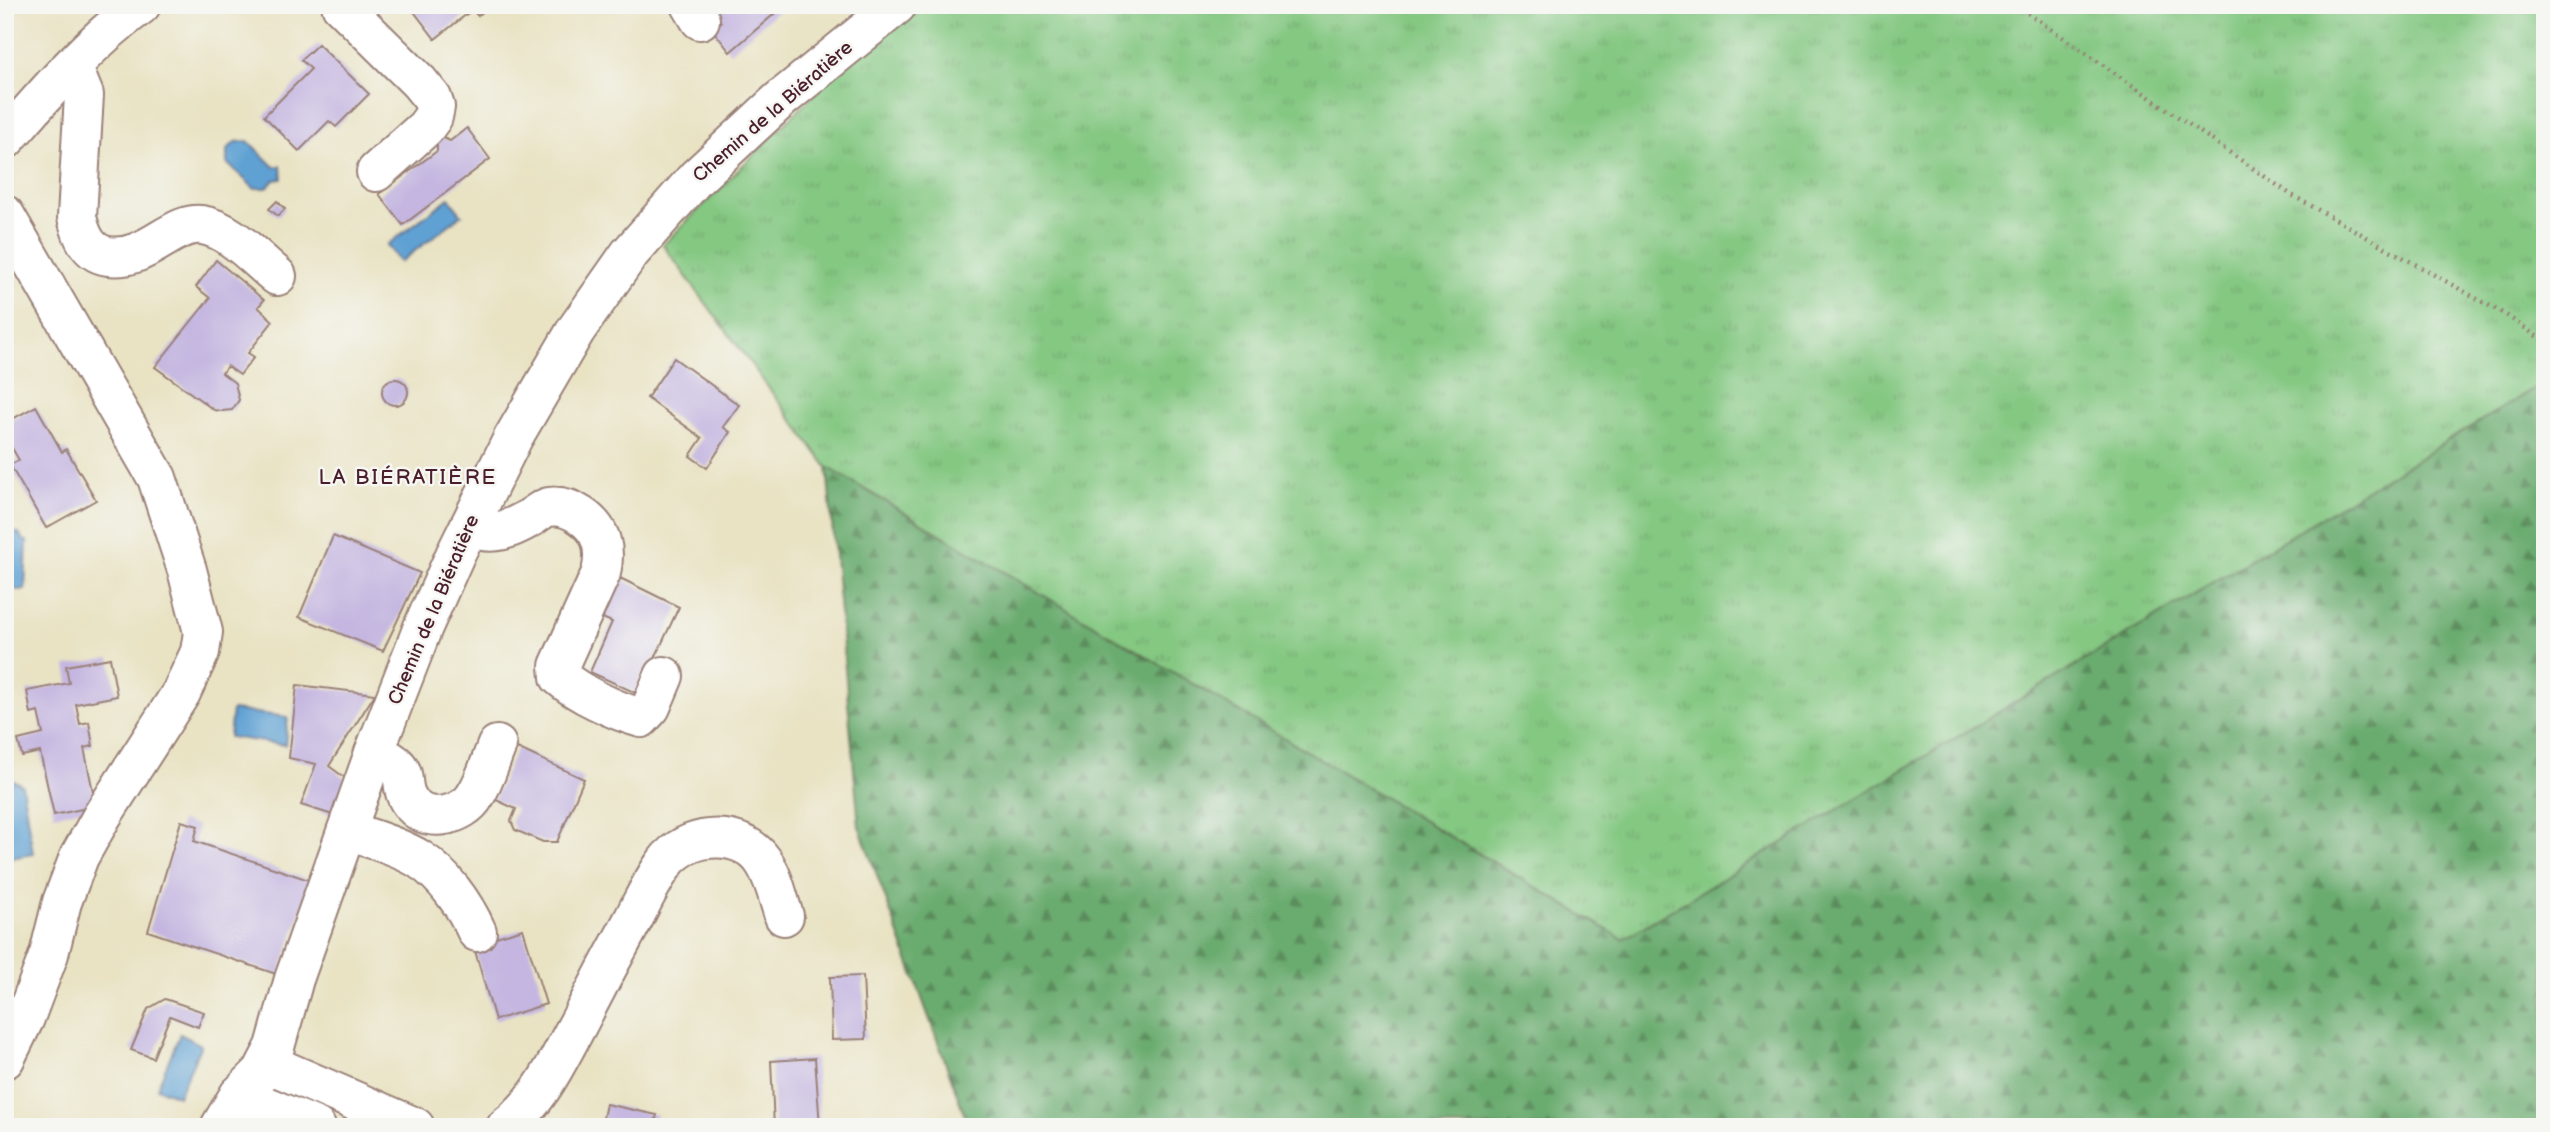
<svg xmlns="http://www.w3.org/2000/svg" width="2550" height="1132" font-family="'Balsamiq Sans',sans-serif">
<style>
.grass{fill:url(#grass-tufts);stroke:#677456;stroke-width:2}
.forest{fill:url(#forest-firs);stroke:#5a664e;stroke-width:2}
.water{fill:#5fa1d3;stroke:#54607f;stroke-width:2}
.building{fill:#c4b6e0}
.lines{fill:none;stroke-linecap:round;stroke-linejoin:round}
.minor-casing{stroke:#9a8178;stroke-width:42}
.path{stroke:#9a8178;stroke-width:4.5;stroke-dasharray:2 5;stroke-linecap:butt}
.minor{stroke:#fff;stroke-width:38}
.labels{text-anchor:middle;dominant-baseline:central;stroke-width:5;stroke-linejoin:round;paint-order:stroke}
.street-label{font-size:19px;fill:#4a1f2b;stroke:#f6f6f2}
.neighbourhood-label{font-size:21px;letter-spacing:2px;fill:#4a1f2b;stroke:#f6f6f2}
</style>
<defs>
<pattern id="grass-tufts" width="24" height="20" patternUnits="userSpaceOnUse" patternTransform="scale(1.75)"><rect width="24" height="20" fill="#84c882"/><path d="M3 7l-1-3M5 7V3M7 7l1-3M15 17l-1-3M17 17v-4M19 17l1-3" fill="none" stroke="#74ab70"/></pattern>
<pattern id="forest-firs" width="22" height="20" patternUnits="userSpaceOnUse" patternTransform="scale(1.75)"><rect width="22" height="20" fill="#6bac70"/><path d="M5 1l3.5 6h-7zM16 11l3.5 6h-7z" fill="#5a8b5c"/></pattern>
</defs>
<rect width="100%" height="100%" fill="#f6f6f2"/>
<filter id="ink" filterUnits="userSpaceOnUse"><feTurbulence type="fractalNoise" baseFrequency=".0143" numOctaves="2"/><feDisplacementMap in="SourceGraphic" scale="14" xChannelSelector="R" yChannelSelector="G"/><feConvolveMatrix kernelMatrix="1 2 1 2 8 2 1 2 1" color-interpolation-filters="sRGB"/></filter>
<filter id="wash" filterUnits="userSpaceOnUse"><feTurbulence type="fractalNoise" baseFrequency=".00686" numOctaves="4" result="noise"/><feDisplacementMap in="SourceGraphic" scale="28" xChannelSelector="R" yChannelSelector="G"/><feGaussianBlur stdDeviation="1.57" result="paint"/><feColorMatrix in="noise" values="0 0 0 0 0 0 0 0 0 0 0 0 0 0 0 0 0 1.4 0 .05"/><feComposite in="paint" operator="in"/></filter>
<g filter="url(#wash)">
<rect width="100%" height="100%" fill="#e9e3c4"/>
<!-- grass -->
<path class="grass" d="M 904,5 L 2545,5 L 2545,382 L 1623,940 L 827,467 L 663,245 Z"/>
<!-- forest -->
<path class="forest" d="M 2545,382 L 2545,1127 L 969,1127 L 859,826 L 827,467 L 1623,939 Z"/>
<!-- water -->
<g class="water">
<path d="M 248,141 L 274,167 L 281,166 L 282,179 L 274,180 L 267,188 L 254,188 L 227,163 L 227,150 L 235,142 Z"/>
<path d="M 449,198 L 462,215 L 400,262 L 387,245 Z"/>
<path d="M 11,532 L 19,533 L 23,540 L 27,541 L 25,590 L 5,589 L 5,537 Z"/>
<path d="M 232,710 L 288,717 L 285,745 L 229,737 Z"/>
<path d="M 11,779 L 22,785 L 33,854 L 5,859 L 5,781 Z"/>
<path d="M 180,1034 L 201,1045 L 178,1096 L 157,1088 Z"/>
</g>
<g id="blocks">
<!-- building -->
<g class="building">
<path d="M 409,5 L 490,5 L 478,16 L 472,10 L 435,39 Z"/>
<path d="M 707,5 L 777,5 L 780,9 L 730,52 L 712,29 L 721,22 Z"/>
<path d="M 318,44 L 369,94 L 336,127 L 329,121 L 299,151 L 264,116 L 311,69 L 301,60 Z"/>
<path d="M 467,128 L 490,159 L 403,225 L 379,194 L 437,151 L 437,140 L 441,137 L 450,141 Z"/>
<path d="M 277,201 L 285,209 L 278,216 L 269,209 Z"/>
<path d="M 216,260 L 264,300 L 258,307 L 273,321 L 248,353 L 254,357 L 240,375 L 227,366 L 222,373 L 235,383 L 239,400 L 232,410 L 222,411 L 214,410 L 155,367 L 210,298 L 196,287 Z"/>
<path d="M 674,358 L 739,405 L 723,427 L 730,432 L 707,468 L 690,456 L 702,438 L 647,398 Z"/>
<circle cx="395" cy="392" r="13"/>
<path d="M 36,406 L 62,452 L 66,449 L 96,500 L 46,528 L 10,465 L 19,460 L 5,436 L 5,423 Z"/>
<path d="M 333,536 L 420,573 L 383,651 L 299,617 Z"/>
<path d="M 620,578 L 679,607 L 638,694 L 590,672 L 612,622 L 600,617 Z"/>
<path d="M 110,658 L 117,696 L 76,704 L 80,724 L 89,722 L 93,746 L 84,748 L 96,806 L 54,815 L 40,752 L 22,756 L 18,740 L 43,734 L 38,712 L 31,714 L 27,691 L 69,683 L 66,666 Z"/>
<path d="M 297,685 L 375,694 L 329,766 L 348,780 L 336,816 L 301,805 L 316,764 L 289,758 Z"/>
<path d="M 517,748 L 584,779 L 557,842 L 543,842 L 515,830 L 511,821 L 516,809 L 494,799 Z"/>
<path d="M 181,821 L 198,826 L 194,841 L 312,881 L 279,975 L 148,931 Z"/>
<path d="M 523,929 L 546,1004 L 495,1020 L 473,944 Z"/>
<path d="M 863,976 L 866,1039 L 832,1040 L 830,977 Z"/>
<path d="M 165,999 L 204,1012 L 198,1027 L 170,1016 L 153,1058 L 131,1050 L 148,1009 Z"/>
<path d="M 815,1058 L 820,1127 L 774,1127 L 771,1061 Z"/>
<path d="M 606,1104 L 657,1115 L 654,1127 L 601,1127 Z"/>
</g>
</g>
</g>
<g filter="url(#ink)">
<use href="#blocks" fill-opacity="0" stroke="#9a8178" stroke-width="2"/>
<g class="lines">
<!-- minor casing -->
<g class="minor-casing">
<g id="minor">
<path d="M 341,5 L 419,82 L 432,98 L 435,107 L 433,117 L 425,128 L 376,172"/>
<path d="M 691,5 L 700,20"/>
<path d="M 68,70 L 77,78 L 84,95 L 77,217 C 81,235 88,253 108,256 C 147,262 172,221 202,225 C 230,229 256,259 277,276"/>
<path d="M 5,140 C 47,92 88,43 141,5"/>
<path d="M 5,215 L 157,478 L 187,570 L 203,632 L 200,652 L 181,693 L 102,816 L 79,857 L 62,902 L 49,954 L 25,1018 L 5,1059"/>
<path d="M 469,527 C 493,537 509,530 530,518 C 536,514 543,508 549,507 C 570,504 595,521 601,541 C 604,551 603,564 601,573 L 559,666 L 560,677 C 579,694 616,711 641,718 L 651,707 L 664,676"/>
<path d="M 374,753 C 419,769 392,782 413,806 C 429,824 464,815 475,796 C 485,781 490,762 497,745"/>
<path d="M 347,830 C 370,839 398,846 419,859 C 444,875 465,905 477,932"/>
<path d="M 267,1063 L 415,1127"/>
<path d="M 239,1095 L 316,1127"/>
<path d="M 220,1127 L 239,1095 L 262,1072 L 275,1047 L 294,979 L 374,753 L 423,627 L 455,555 L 513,438 L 576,330 L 630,253 L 696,178 L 781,99 L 897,5"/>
<path d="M 506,1127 C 541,1100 558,1060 579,1022 C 597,987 615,953 634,918 C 643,900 656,873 669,858 C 694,832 742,831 763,861 C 774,877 778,898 784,916"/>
</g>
</g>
<!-- path -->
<path class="path" d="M 2016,5 L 2290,194 L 2506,315 L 2545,342"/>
<!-- minor -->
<use href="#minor" class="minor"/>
</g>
</g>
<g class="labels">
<!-- street labels -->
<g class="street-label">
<text transform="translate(773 112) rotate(-41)">Chemin de la Biératière</text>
<text transform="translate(434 610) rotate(-67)">Chemin de la Biératière</text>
</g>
<!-- neighbourhood labels -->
<g class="neighbourhood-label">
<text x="408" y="477">LA BIÉRATIÈRE</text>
</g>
</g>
<!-- margin -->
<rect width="2550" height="1132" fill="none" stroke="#f6f6f2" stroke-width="28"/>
</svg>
